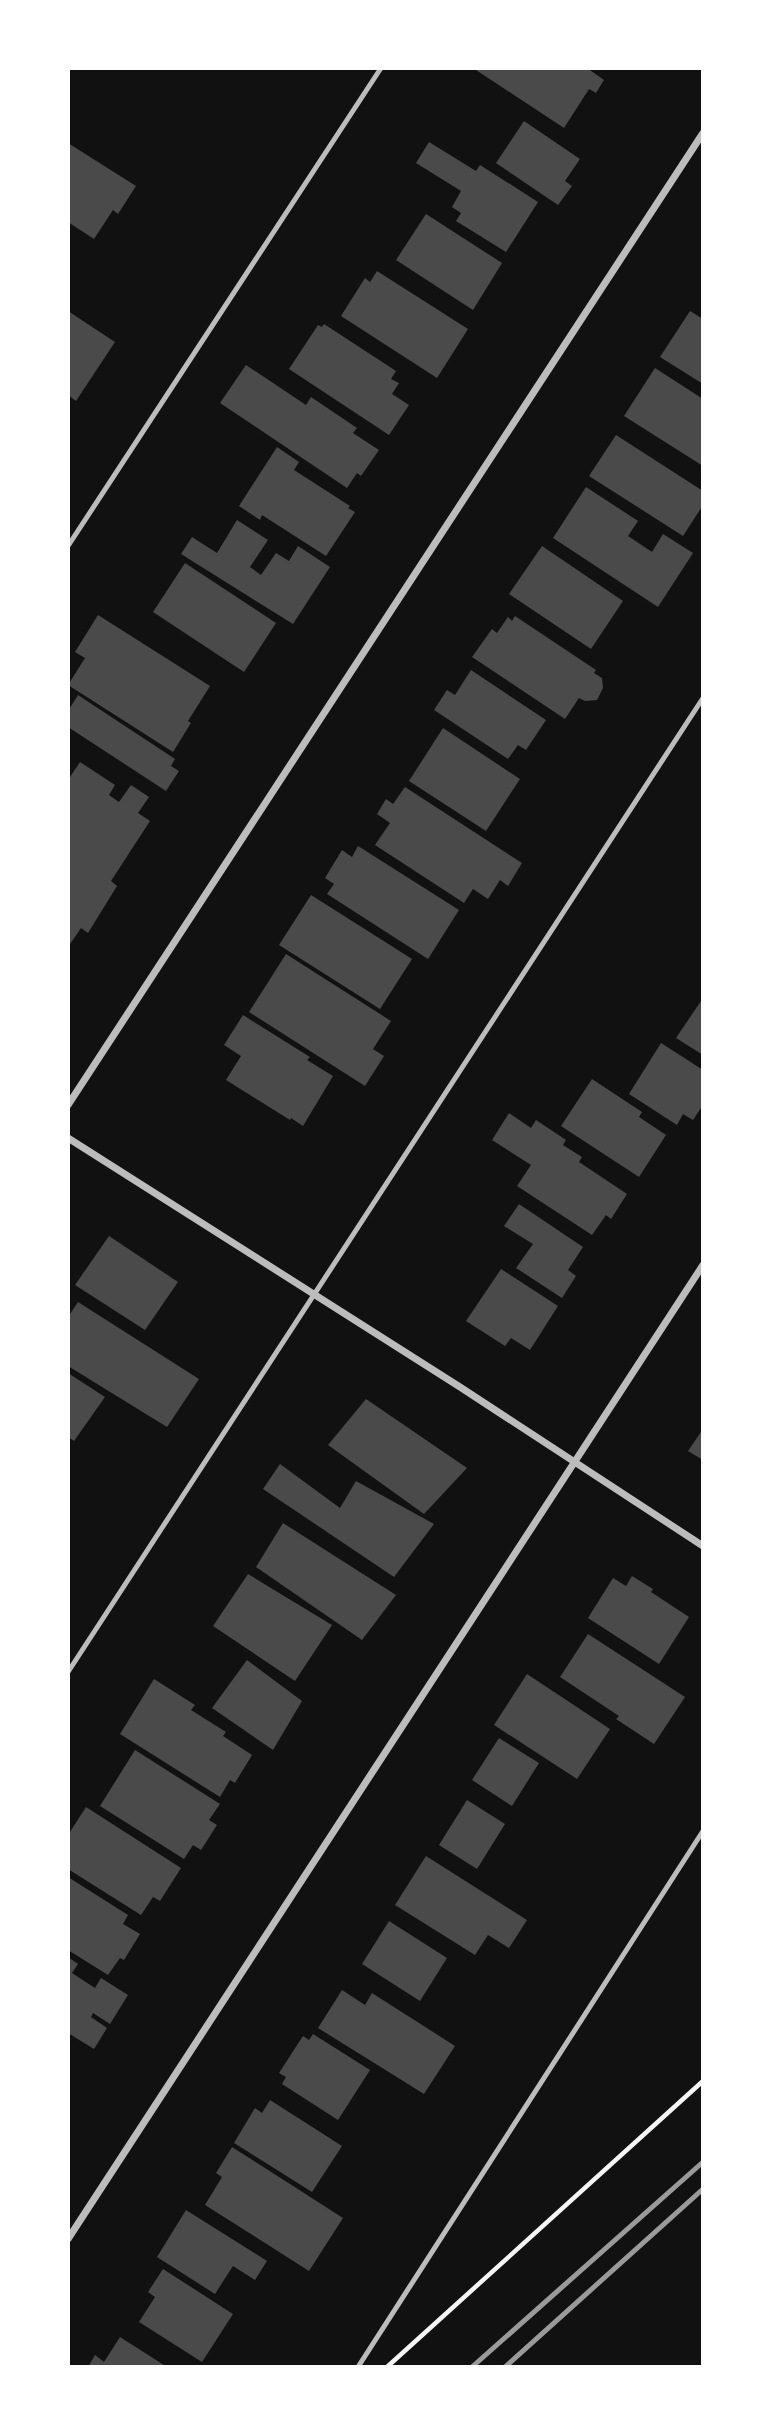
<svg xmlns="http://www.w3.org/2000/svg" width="771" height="2435" font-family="'Times New Roman',serif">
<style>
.building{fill:#4a4a4a}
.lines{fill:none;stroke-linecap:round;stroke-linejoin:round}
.path{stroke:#f5f5f5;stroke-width:4.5}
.service{stroke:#bcbcbc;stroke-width:5}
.minor{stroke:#bcbcbc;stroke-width:7}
.rail{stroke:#9a9a9a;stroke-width:5}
</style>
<rect width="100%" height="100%" fill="#111"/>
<!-- building -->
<g class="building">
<path d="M 473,68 L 587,68 L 604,80 L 596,93 L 589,89 L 564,128 Z"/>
<path d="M 524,121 L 580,159 L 565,181 L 572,186 L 558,205 L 496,163 Z"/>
<path d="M 429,142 L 476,171 L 480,165 L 538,202 L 506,252 L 456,221 L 461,213 L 452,207 L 461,191 L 416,163 Z"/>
<path d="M 68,143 L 136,186 L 118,214 L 113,210 L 94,239 L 68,222 Z"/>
<path d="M 426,214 L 502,263 L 473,310 L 396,260 Z"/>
<path d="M 377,271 L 468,329 L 437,378 L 341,316 L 365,278 L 370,282 Z"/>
<path d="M 68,311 L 115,342 L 76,401 L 68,395 Z"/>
<path d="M 690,311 L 703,319 L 703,384 L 660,357 Z"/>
<path d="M 324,324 L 396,371 L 391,379 L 399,383 L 392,394 L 409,405 L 389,435 L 289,369 L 318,325 L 322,327 Z"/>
<path d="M 246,365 L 306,405 L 311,397 L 357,428 L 353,433 L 379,450 L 361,476 L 357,473 L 347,488 L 220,403 Z"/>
<path d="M 655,368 L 703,399 L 703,466 L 624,416 Z"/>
<path d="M 616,435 L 703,491 L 703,505 L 683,536 L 589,476 Z"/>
<path d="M 277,447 L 299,462 L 294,470 L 350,506 L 348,508 L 355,512 L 326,556 L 262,515 L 260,520 L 239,506 Z"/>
<path d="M 586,487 L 638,521 L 628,536 L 652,552 L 663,534 L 693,553 L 658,607 L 553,538 Z"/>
<path d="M 237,520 L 268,540 L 250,567 L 261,575 L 276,553 L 289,561 L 298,546 L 330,567 L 293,624 L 181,554 L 192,537 L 217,553 Z"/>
<path d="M 542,546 L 623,601 L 591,649 L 509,594 Z"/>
<path d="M 185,563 L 276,623 L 244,672 L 153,612 Z"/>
<path d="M 98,615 L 210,686 L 188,721 L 191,723 L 173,752 L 68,685 L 85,658 L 75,652 Z"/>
<path d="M 515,616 L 596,670 L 594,673 L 602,678 L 603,688 L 597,700 L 585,701 L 579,698 L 565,719 L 472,657 L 492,629 L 497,633 L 508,617 L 512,621 Z"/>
<path d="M 471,670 L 546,720 L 526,750 L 518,745 L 508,759 L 434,710 L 447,690 L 455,695 Z"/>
<path d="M 78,695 L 175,759 L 171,766 L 179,771 L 166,791 L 68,727 L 68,711 Z"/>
<path d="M 443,728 L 520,779 L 486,831 L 409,781 Z"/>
<path d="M 80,762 L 115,785 L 109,795 L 119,802 L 131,785 L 149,797 L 138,813 L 150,821 L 111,881 L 117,886 L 88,933 L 81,928 L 68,947 L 68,780 Z"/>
<path d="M 405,787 L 522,863 L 508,886 L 500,880 L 488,899 L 473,889 L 464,903 L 375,845 L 390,823 L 377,814 L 386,799 L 393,804 Z"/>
<path d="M 358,846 L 459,910 L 428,959 L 327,894 L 334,884 L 325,878 L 342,850 L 352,857 Z"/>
<path d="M 311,895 L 412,959 L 380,1009 L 279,945 Z"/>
<path d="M 286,954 L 391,1021 L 373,1049 L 384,1056 L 365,1086 L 249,1012 Z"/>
<path d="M 703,998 L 703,1055 L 676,1038 Z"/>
<path d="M 243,1015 L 310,1057 L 307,1060 L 333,1076 L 303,1126 L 291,1118 L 290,1120 L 226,1080 L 241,1056 L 224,1045 Z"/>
<path d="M 661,1043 L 703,1070 L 703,1105 L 693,1120 L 683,1114 L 677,1125 L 629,1094 Z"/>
<path d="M 592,1079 L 642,1112 L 639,1117 L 666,1135 L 639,1177 L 561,1126 Z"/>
<path d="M 509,1113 L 531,1128 L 536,1120 L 566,1140 L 563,1145 L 582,1157 L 579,1162 L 627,1194 L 611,1219 L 606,1215 L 592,1235 L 517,1186 L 531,1165 L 492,1140 Z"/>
<path d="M 519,1204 L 583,1247 L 568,1270 L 576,1276 L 562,1298 L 516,1268 L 533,1244 L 504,1226 Z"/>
<path d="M 109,1236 L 178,1282 L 145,1330 L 75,1285 Z"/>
<path d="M 501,1269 L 558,1306 L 530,1350 L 511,1338 L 505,1346 L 466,1321 Z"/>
<path d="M 78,1302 L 199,1379 L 167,1427 L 68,1366 L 68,1317 Z"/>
<path d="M 68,1373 L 105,1397 L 74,1441 L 68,1437 Z"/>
<path d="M 366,1399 L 467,1468 L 424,1514 L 328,1445 Z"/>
<path d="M 703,1429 L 703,1460 L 688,1451 Z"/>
<path d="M 280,1464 L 340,1508 L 356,1481 L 434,1524 L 394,1577 L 263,1489 Z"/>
<path d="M 283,1523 L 396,1595 L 362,1640 L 256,1567 Z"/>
<path d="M 248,1574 L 332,1625 L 295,1681 L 213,1626 Z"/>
<path d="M 632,1576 L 653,1589 L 651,1592 L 689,1617 L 659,1664 L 588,1618 L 613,1578 L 626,1586 Z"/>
<path d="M 588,1634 L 685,1697 L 654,1744 L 616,1719 L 619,1716 L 560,1677 Z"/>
<path d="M 247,1660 L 302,1701 L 273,1750 L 212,1708 Z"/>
<path d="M 527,1674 L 610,1729 L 577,1779 L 494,1725 Z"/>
<path d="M 154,1679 L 195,1705 L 191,1710 L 226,1732 L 223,1736 L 252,1755 L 235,1783 L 230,1780 L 220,1797 L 120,1734 Z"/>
<path d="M 499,1738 L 539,1763 L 512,1806 L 472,1780 Z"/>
<path d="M 135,1750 L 220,1804 L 209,1820 L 217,1825 L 201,1850 L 193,1845 L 184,1859 L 100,1806 Z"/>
<path d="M 467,1800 L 505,1824 L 477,1869 L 439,1845 Z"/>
<path d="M 86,1807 L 181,1868 L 160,1901 L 153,1897 L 141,1915 L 68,1869 L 68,1835 Z"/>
<path d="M 426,1856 L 527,1920 L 509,1948 L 488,1935 L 475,1955 L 395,1905 Z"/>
<path d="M 68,1877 L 128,1915 L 123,1924 L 140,1934 L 124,1960 L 120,1958 L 108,1975 L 68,1950 Z"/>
<path d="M 389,1921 L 447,1958 L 420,2001 L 362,1964 Z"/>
<path d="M 68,1957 L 78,1964 L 72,1973 L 95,1988 L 101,1978 L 128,1995 L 110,2024 L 93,2013 L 91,2017 L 107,2028 L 94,2049 L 68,2033 Z"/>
<path d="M 342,1990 L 365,2005 L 372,1993 L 455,2046 L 424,2094 L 318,2028 Z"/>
<path d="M 313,2034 L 370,2070 L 338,2120 L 282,2084 L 286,2077 L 279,2073 L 303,2036 L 309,2040 Z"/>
<path d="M 270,2100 L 342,2146 L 312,2192 L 234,2143 L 255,2108 L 262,2113 Z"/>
<path d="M 232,2147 L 343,2218 L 309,2271 L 205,2205 L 222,2177 L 216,2173 Z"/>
<path d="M 186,2210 L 267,2261 L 255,2280 L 233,2266 L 215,2294 L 157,2257 Z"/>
<path d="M 163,2269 L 233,2314 L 202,2362 L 139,2322 L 155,2297 L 148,2292 Z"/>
<path d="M 120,2337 L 167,2367 L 88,2367 L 95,2355 L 104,2362 Z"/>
</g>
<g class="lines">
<!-- path -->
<path class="path" d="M 387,2367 L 703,2081"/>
<!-- service -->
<g class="service">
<path d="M 68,546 L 381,68"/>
<path d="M 68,1672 L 703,698"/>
<path d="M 358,2367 L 703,1831"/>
</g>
<!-- minor -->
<g class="minor">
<path d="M 68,1105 L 703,133"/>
<path d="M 68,1138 L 460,1387 L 703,1546"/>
<path d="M 68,2239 L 703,1265"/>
</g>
<!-- rail -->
<g class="rail">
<path d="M 472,2367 L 703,2162"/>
<path d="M 505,2367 L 703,2189"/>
</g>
</g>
<!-- border -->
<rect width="771" height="2435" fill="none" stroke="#ffffff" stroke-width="140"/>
</svg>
